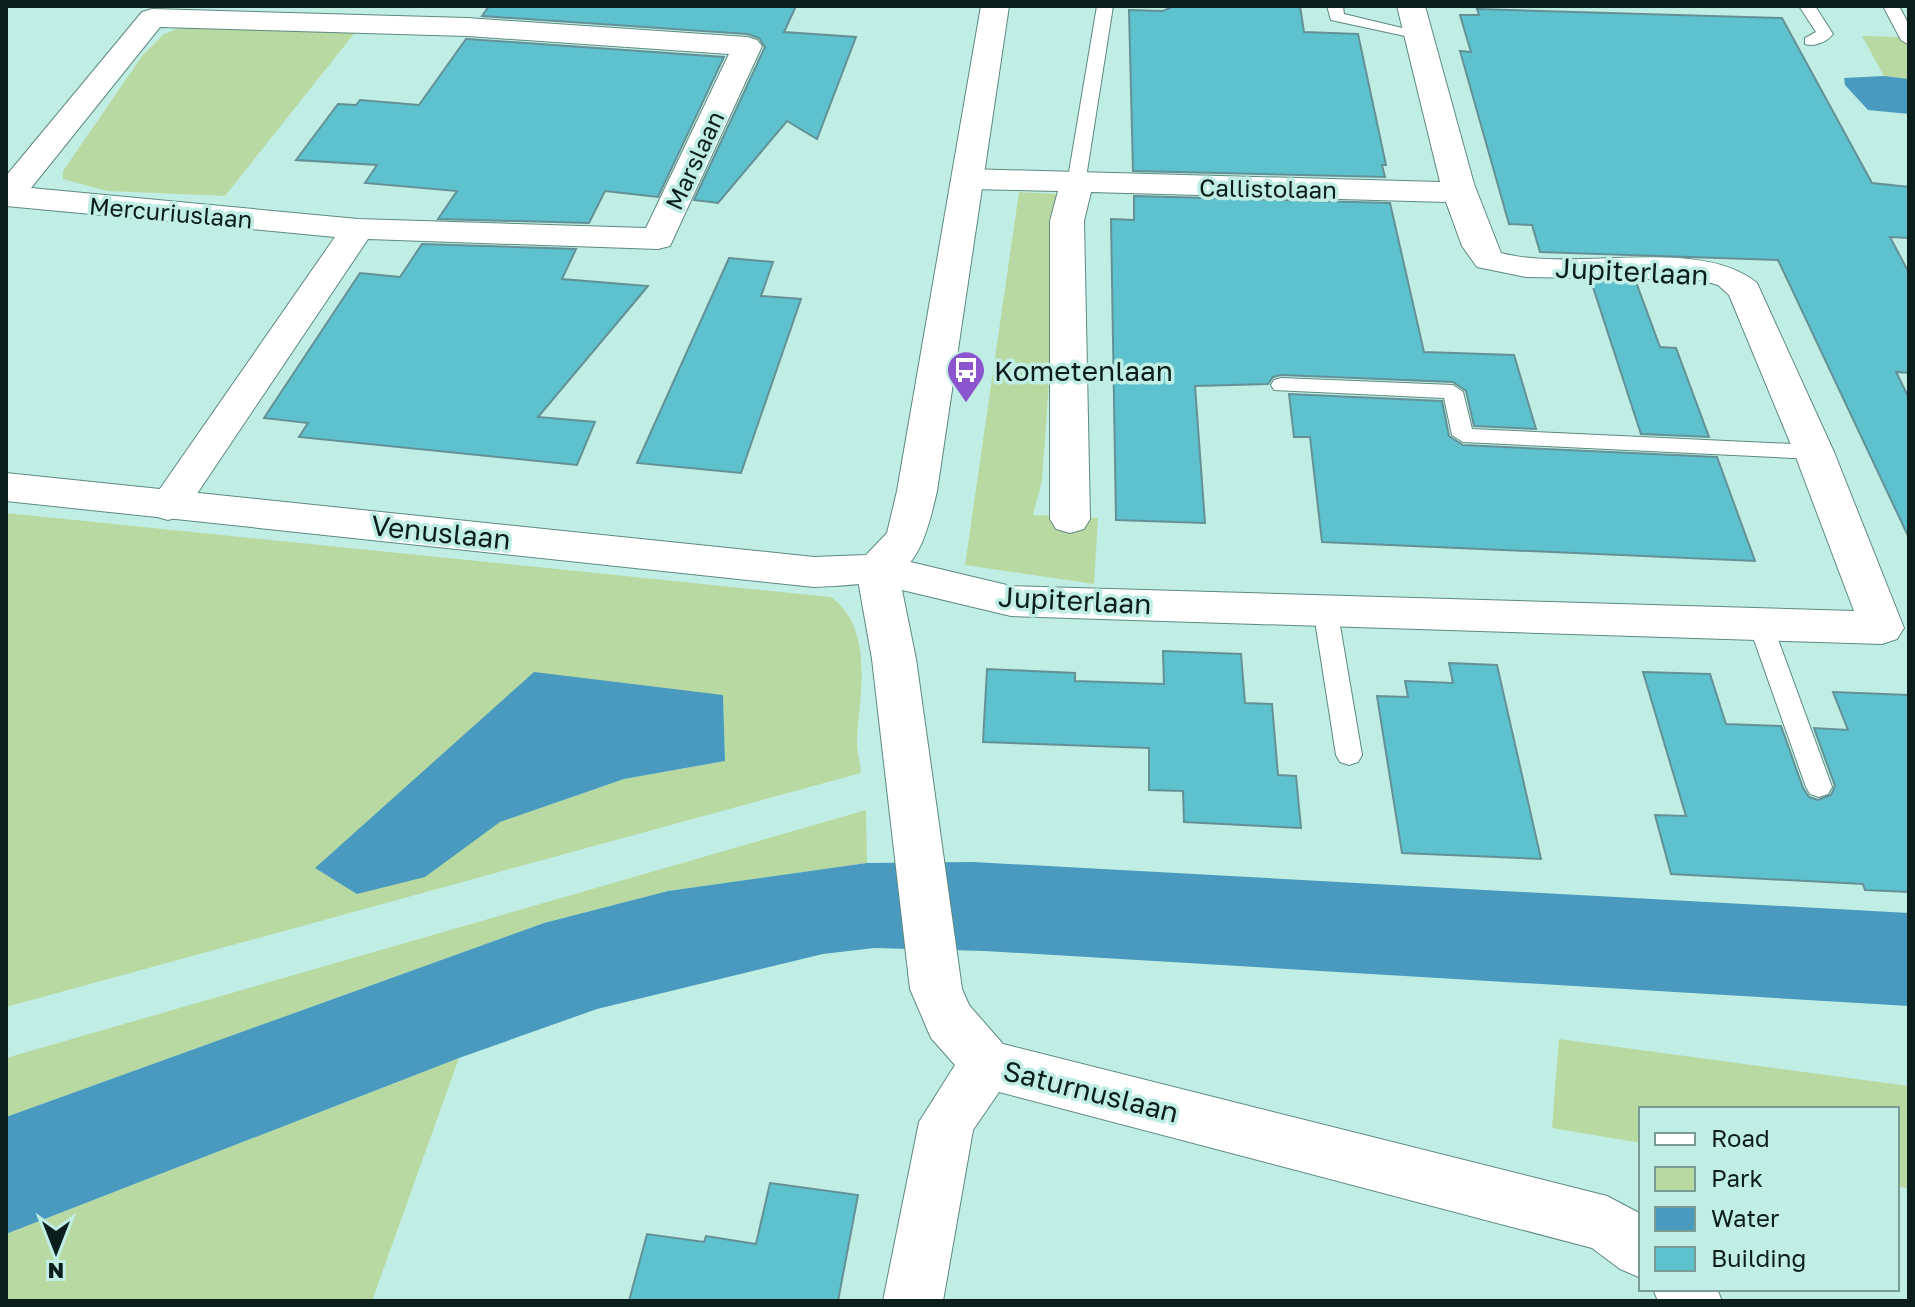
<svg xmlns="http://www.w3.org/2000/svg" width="1915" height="1307" font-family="'Golos Text',sans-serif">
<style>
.green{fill:#b8daa2;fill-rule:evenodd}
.water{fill:#499abe}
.building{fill:#5dc2ce;stroke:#639196;stroke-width:2}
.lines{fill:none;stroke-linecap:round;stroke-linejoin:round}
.lane-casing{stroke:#5d8980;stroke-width:2}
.street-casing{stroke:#5d8980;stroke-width:2}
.secondary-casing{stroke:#5d8980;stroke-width:2}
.lane{fill:#fff;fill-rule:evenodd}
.street{fill:#fff;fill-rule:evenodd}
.secondary{fill:#fff;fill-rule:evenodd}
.labels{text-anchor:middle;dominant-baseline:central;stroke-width:7;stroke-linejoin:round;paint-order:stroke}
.far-street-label{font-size:24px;fill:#0c1e1b;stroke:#c0eee5}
.street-label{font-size:28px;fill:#0c1e1b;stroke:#c0eee5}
.poi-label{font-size:28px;fill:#0c1e1b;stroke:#c0eee5;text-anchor:start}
</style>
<rect width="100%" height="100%" fill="#c0eee5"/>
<!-- green -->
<g class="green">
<path d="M 202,26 L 357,30 L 225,196 L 107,191 L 63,179 L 63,171 L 142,56 L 164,34 L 179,28 Z"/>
<path d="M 1862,36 L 1909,37 L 1909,79 L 1884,76 Z"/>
<path d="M 1019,192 L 1058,194 L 1055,297 L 1042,481 L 1033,515 L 1098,518 L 1094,584 L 965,565 Z"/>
<path d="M 6,513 L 831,597 C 873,628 861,690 857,736 C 856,747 860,761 861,773 L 6,1007 ZM 723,695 L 725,761 L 624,779 L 500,822 Z"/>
<path d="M 866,810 L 867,863 L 668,891 L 544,923 L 6,1117 L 6,1058 Z"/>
<path d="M 1559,1039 L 1909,1086 L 1909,1189 L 1897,1186 L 1897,1109 L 1641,1109 L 1641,1143 L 1552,1128 Z"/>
<path d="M 459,1058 L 372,1301 L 6,1301 L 6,1234 Z"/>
</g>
<!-- water -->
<g class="water">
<path d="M 1884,76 L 1909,79 L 1909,114 L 1868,110 L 1845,85 L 1844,78 Z"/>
<path d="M 534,672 L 723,695 L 725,761 L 624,779 L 500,822 L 425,877 L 357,894 L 315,868 Z"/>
<path d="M 973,862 L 1909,913 L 1909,1006 L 985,951 L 874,948 L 823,954 L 597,1009 L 459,1058 L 6,1234 L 6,1117 L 544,923 L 668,891 L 867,863 Z"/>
</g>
<!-- building -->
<g class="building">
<path d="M 489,6 L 796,6 L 784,32 L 856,37 L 817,139 L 787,121 L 718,203 L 694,200 L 765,47 L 759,38 L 747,34 L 482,16 Z"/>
<path d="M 1174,6 L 1300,6 L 1304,32 L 1358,34 L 1386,165 L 1382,165 L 1385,177 L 1133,171 L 1129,10 L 1163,11 Z"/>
<path d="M 1477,9 L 1782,18 L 1872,183 L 1909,187 L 1909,238 L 1890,237 L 1909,273 L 1909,373 L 1896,372 L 1909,398 L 1909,538 L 1778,260 L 1540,252 L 1532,225 L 1509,224 L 1460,51 L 1471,52 L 1460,15 L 1479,15 Z"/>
<path d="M 466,39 L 467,39 L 724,57 L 658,197 L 605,191 L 589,223 L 438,219 L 457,191 L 365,183 L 377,165 L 296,160 L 338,104 L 356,105 L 360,100 L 419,105 Z"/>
<path d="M 1134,196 L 1390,203 L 1424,352 L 1514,355 L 1536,429 L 1474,426 L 1466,391 L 1453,382 L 1281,375 L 1273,377 L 1268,384 L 1195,386 L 1205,523 L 1116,520 L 1111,219 L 1134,220 Z"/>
<path d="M 422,244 L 576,249 L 562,279 L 648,286 L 538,417 L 595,422 L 577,465 L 299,437 L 308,423 L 264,418 L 360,273 L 400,277 Z"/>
<path d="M 729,258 L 773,262 L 761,296 L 801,299 L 741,473 L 637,463 Z"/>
<path d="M 1591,281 L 1636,282 L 1660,347 L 1676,348 L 1709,437 L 1641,434 Z"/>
<path d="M 1289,394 L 1442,401 L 1449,436 L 1463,445 L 1717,457 L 1755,561 L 1322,542 L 1310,437 L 1294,437 Z"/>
<path d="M 1163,651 L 1241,654 L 1245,703 L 1272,704 L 1278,775 L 1296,776 L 1301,828 L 1184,822 L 1183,791 L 1149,790 L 1149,748 L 983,742 L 987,669 L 1075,673 L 1075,681 L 1164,684 Z"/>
<path d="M 1449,663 L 1497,665 L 1541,859 L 1402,853 L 1377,696 L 1408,697 L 1405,681 L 1453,683 Z"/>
<path d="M 1643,672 L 1710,674 L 1726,724 L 1781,726 L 1803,788 L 1809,797 L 1818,800 L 1831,795 L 1835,786 L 1814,728 L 1848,730 L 1833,692 L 1909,695 L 1909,892 L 1865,890 L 1863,884 L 1671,874 L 1655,815 L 1686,816 Z"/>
<path d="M 770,1183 L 858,1195 L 838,1301 L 629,1301 L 647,1234 L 704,1242 L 706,1236 L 756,1244 Z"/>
</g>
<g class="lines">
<!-- lane casing -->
<g class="lane-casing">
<g id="lane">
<path d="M 1097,6 L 1113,6 L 1085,184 L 1076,189 L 1067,184 Z"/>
<path d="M 1327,6 L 1343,6 L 1344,14 L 1427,34 L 1419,39 L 1331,20 Z"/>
<path d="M 1799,6 L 1815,6 L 1833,34 C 1827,42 1815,47 1805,44 L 1805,38 L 1816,32 Z"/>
<path d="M 1883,6 L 1899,6 L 1909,25 L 1909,45 L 1901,40 Z"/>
<path d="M 1281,378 L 1453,385 L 1463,392 L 1472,429 L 1814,445 L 1825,452 L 1814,459 L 1463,442 L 1452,435 L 1444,398 L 1274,390 L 1271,385 L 1274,380 Z"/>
<path d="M 1325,600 L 1333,602 L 1337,608 L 1362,755 L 1358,762 L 1349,765 L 1340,762 L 1336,755 L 1313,608 L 1317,602 Z"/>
<path d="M 1760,614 L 1768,617 L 1772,623 L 1832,787 L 1828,794 L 1819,797 L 1810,794 L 1806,787 L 1748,623 L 1752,617 Z"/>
</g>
</g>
<!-- street casing -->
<g class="street-casing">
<g id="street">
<path d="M 1397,6 L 1425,6 L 1474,184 L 1501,253 C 1576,273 1698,235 1757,283 L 1834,452 L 1904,628 L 1897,639 L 1882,644 L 1011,616 L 902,590 L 916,659 L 962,989 L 969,1005 L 1003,1044 L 1607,1196 L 1641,1214 L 1641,1278 L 1620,1269 L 1592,1248 L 999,1092 L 973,1130 L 943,1301 L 883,1301 L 919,1122 L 955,1065 L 931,1038 L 910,989 L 872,659 L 856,569 L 862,558 L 877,554 L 1011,586 L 1854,611 L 1794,452 L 1729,295 L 1718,285 L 1700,280 L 1526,277 L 1477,267 L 1462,246 L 1446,202 L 1091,192 L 1084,221 L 1090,519 L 1084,529 L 1070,533 L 1056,529 L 1050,519 L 1050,221 L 1058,191 L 967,189 L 955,186 L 951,179 L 955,172 L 967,169 L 1440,182 Z"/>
<path d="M 152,9 L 467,18 L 747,37 L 757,40 L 762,46 L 670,246 L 658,249 L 368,239 L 182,516 L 168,520 L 154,516 L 148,506 L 335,237 L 6,206 L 6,176 L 142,12 ZM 160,27 L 467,36 L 729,54 L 646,228 L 358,219 L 31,188 Z"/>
<path d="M 1653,1289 L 1717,1289 L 1722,1301 L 1658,1301 Z"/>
</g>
</g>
<!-- secondary casing -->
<g class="secondary-casing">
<path id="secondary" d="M 981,6 L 1009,6 L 937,491 C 917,581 901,583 814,587 L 6,501 L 6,473 L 814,557 L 866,555 L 887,533 L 897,491 Z"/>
</g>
<!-- lane -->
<use href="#lane" class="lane"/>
<!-- street -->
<use href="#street" class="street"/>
<!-- secondary -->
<use href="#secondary" class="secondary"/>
</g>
<!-- icons -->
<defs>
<g id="bus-pin" transform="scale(2)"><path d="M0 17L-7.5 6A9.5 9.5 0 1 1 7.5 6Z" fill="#8b55cd" stroke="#c0eee5"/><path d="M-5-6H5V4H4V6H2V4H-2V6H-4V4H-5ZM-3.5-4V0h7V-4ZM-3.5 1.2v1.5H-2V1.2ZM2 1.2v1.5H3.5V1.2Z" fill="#fff"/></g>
</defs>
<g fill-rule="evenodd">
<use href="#bus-pin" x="966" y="370"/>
</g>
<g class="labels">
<!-- far-street labels -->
<g class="far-street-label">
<text transform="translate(694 160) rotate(-65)">Marslaan</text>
<text transform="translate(1268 188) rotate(1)">Callistolaan</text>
<text transform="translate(171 212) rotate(5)">Mercuriuslaan</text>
</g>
<!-- street labels -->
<g class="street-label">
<text transform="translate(1632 271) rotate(3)">Jupiterlaan</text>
<text transform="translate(441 532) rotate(6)">Venuslaan</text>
<text transform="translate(1075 600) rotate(3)">Jupiterlaan</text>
<text transform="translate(1091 1091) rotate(14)">Saturnuslaan</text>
</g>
<!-- poi labels -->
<g class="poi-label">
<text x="994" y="370">Kometenlaan</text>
</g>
</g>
<!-- border -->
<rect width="1915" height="1307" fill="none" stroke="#0c1e1b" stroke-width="16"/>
<!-- legend -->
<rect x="1639" y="1107" width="260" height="184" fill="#c0eee5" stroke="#789b94" stroke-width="2"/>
<rect x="1655" y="1133" width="40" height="12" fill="#ffffff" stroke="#789b94" stroke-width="2"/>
<text x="1711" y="1147" font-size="24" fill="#0c1e1b">Road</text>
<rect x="1655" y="1167" width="40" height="24" fill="#b8daa2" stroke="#789b94" stroke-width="2"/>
<text x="1711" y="1187" font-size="24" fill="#0c1e1b">Park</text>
<rect x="1655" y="1207" width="40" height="24" fill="#499abe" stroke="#789b94" stroke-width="2"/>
<text x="1711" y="1227" font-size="24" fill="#0c1e1b">Water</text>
<rect x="1655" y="1247" width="40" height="24" fill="#5dc2ce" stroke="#789b94" stroke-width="2"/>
<text x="1711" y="1267" font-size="24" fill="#0c1e1b">Building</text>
<!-- north arrow -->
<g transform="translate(56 1251) rotate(180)" stroke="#c0eee5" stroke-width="6" paint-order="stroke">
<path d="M0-6L14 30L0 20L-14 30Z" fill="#0c1e1b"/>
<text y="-12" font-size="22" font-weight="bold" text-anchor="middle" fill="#0c1e1b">N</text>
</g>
</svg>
